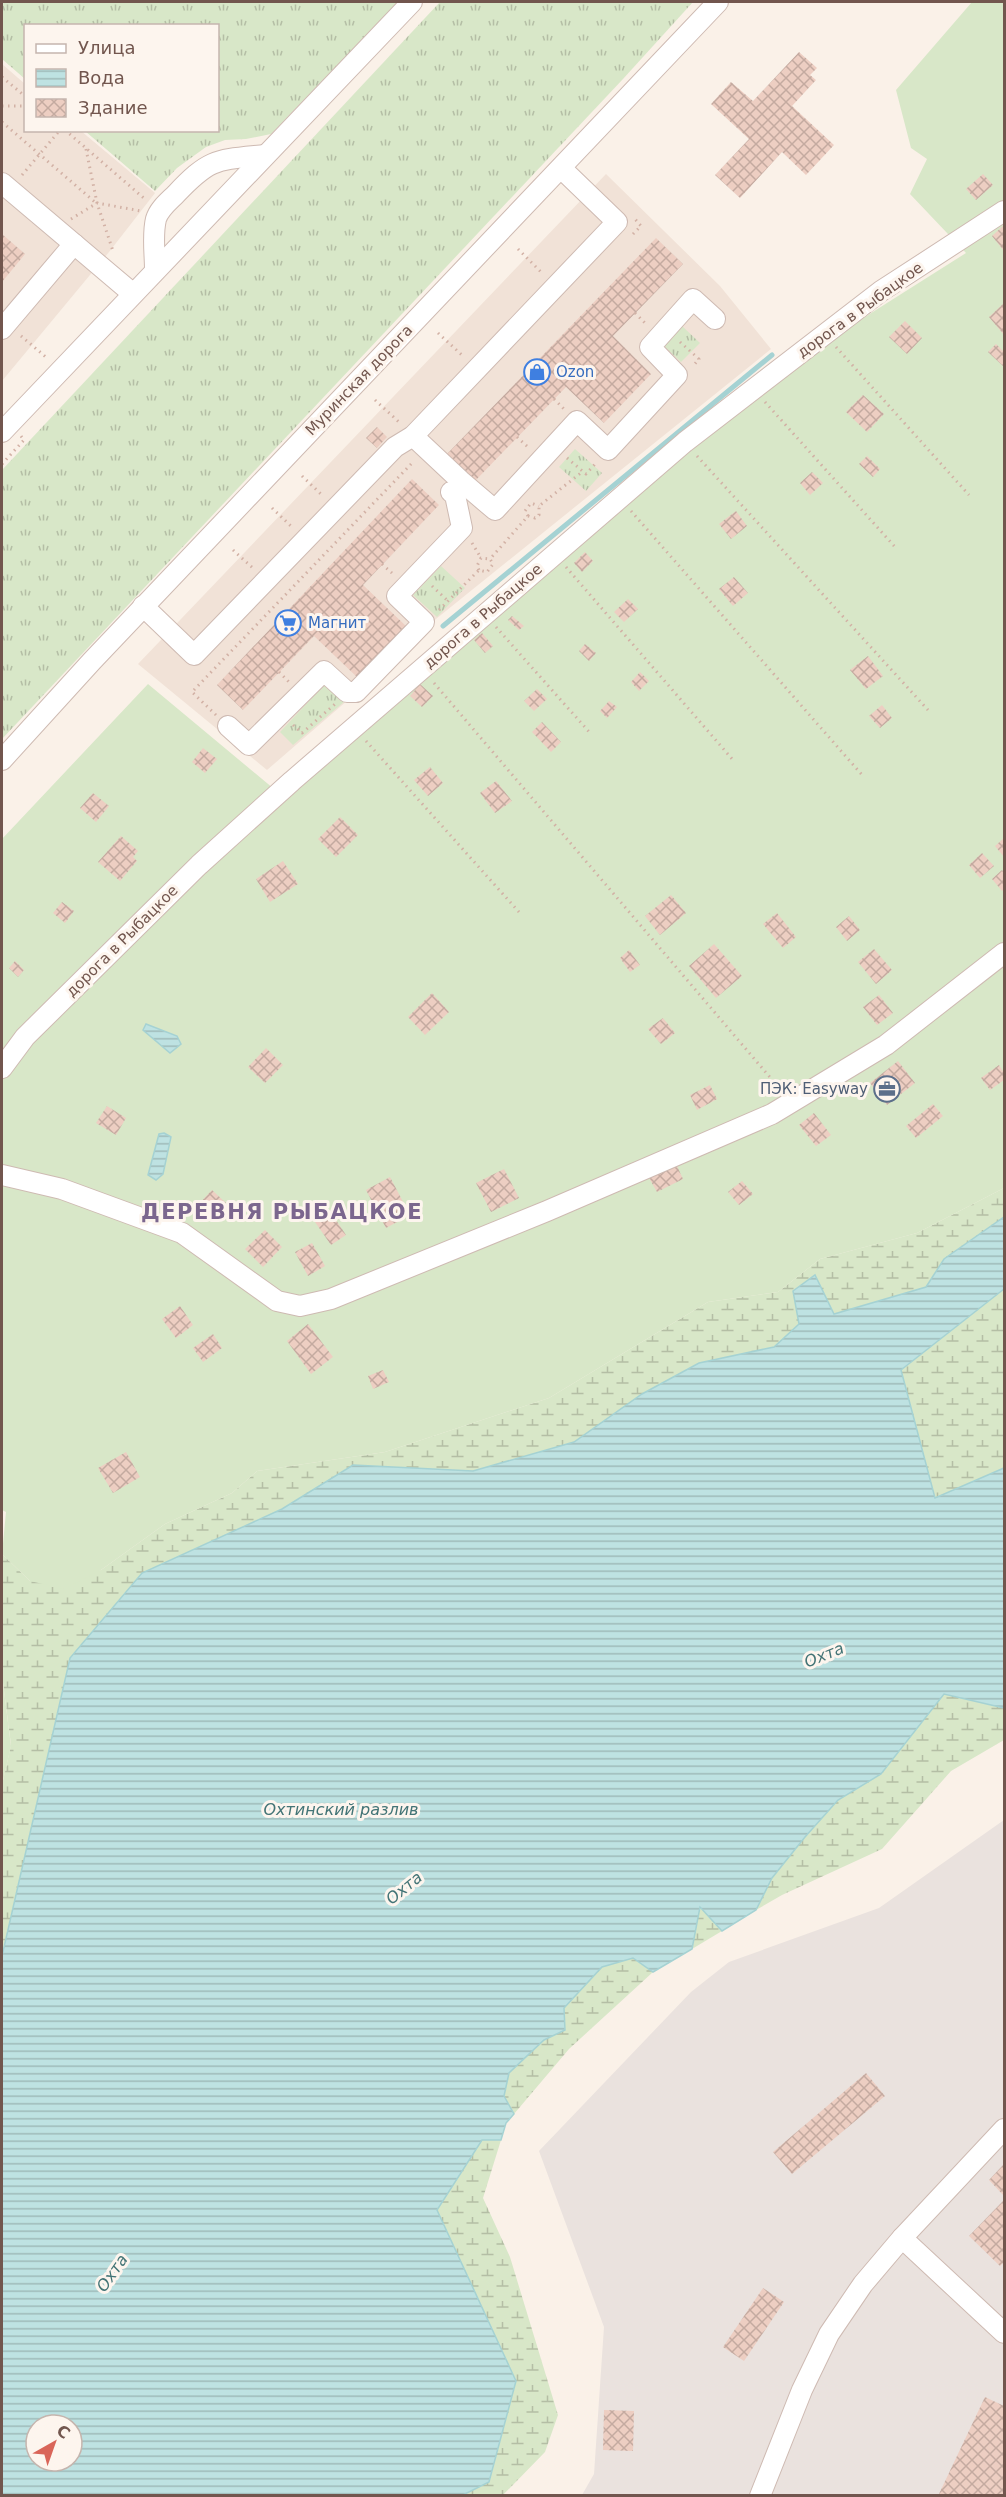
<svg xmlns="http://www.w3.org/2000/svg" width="1006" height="2497" font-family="'DejaVu Sans',sans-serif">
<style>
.residential{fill:#f1e2d7}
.industrial{fill:#eae2de}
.grass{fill:url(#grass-tufts)}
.wetland{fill:url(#wetland-marsh)}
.garden{fill:#d8e7c8}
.water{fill:url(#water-rules);stroke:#a5d2d3;stroke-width:1.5;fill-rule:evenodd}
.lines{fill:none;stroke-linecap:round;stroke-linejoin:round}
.stream{stroke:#a5d2d3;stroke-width:5}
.building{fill:url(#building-cross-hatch)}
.minor-casing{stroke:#cebab2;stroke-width:22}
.path{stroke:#d2b1a5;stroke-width:3;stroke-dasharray:1.5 4.5;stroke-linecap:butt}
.minor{stroke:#fff;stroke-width:20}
.labels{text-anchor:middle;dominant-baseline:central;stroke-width:6;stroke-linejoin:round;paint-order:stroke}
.street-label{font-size:15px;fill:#72564e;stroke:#fdf5ee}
.shop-label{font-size:15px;fill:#366cbe;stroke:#fdf5ee;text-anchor:start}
.service-label{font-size:15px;fill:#4e5e75;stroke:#fdf5ee;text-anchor:end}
.water-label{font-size:16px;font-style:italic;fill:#437476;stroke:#fdf5ee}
.district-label{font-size:21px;font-weight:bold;letter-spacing:1.5px;fill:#7b668e;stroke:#fdf5ee}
</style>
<defs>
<pattern id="grass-tufts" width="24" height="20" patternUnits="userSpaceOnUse" patternTransform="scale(1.5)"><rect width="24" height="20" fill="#d8e7c8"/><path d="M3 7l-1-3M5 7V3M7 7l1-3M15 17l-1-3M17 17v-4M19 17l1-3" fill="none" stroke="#b4bea5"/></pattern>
<pattern id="wetland-marsh" width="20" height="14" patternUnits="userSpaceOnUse" patternTransform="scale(1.5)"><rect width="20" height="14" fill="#d8e7c8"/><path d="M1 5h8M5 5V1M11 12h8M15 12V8" fill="none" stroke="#b4bea5"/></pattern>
<pattern id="water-rules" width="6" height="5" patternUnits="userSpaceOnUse" patternTransform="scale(1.5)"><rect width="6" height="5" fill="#bee2e2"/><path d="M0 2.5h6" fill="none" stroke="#9fbab9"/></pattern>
<pattern id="building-cross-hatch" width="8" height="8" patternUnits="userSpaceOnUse" patternTransform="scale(1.5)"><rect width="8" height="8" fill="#edcec2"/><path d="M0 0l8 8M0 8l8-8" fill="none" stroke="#c4aaa0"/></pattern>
</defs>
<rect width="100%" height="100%" fill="#faf1e8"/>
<!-- residential -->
<g class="residential">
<path d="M 2,64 L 25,84 L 26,130 L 81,131 L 155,193 L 109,252 L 2,381 Z"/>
<path d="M 606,174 L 720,286 L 771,349 L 431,623 L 356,702 L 348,700 L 267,770 L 138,664 Z"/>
</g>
<!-- industrial -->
<path class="industrial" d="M 1004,1820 L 1004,2495 L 582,2495 L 594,2474 L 604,2327 L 539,2151 L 691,1992 L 729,1962 L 879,1908 Z"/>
<!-- grass -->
<g class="grass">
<path d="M 2,2 L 398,2 L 271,134 L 246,139 L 225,140 L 206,147 L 177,168 L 155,191 L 85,131 L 218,130 L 218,26 L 26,26 L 25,79 L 2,59 Z"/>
<path d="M 440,2 L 693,2 L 623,79 L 2,739 L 2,470 Z"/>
<path d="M 681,325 L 700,343 L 681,362 L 663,345 Z"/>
<path d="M 575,449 L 602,473 L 586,491 L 559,467 Z"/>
<path d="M 441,566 L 465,588 L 437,617 L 413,595 Z"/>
<path d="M 325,684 L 344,702 L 293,745 L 280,732 Z"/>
</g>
<!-- wetland -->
<g class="wetland">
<path d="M 1004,1188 L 1004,1217 L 944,1259 L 926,1287 L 834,1314 L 815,1275 L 799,1324 L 774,1347 L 699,1363 L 642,1394 L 574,1442 L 473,1471 L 353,1465 L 282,1509 L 70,1658 L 2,1956 L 2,1785 L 11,1745 L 2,1675 L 2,1554 L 30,1581 L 101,1570 L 165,1524 L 232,1493 L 257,1471 L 385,1452 L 549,1398 L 708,1302 L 778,1292 L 820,1259 L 917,1233 Z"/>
<path d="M 1004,1289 L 1004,1468 L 935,1499 L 901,1370 Z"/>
<path d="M 944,1694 L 1004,1708 L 1004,1740 L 951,1771 L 882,1849 L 782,1895 L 756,1910 L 772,1878 L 805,1837 L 838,1800 L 881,1774 Z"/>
<path d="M 700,1906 L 722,1931 L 692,1949 Z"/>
<path d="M 633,1958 L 653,1972 L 569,2049 L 514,2114 L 504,2096 L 509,2073 L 544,2040 L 565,2030 L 563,2008 L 602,1967 Z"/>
<path d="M 482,2140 L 501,2140 L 483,2198 L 510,2257 L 558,2415 L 545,2452 L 503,2495 L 461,2495 L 437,2210 Z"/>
</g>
<!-- garden -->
<g class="garden">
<path d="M 972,2 L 1004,2 L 1004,1188 L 917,1233 L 820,1259 L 778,1292 L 708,1302 L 549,1398 L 385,1452 L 257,1471 L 232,1493 L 165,1524 L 101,1570 L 64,1589 L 30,1581 L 2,1554 L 6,1512 L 2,1510 L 2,839 L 148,684 L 286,799 L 431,670 L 701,441 L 838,334 L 966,253 L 910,194 L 927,159 L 911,148 L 896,90 Z"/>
<path d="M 2,1675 L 11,1746 L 2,1785 Z"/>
</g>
<!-- water -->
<g class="water">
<path d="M 146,1024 L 177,1036 L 181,1044 L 170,1053 L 143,1030 Z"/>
<path d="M 164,1133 L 171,1137 L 163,1174 L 156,1180 L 148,1175 L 159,1134 Z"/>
<path d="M 1004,1217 L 1004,1289 L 901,1370 L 935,1498 L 1004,1468 L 1004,1708 L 944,1694 L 881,1774 L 838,1800 L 805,1837 L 772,1878 L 756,1910 L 722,1931 L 700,1907 L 692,1949 L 653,1972 L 633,1958 L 602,1967 L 564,2008 L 565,2030 L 544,2040 L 509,2073 L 504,2096 L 514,2114 L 506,2123 L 501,2140 L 482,2140 L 437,2210 L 516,2381 L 489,2482 L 461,2496 L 2,2495 L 2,1956 L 70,1658 L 142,1573 L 282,1509 L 353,1465 L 473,1471 L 574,1442 L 642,1394 L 699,1363 L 774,1347 L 799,1324 L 793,1291 L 815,1275 L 834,1314 L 926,1287 L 944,1259 ZM 36,2425 L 72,2425 L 72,2461 L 36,2461 Z"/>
</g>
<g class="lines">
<!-- stream -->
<path class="stream" d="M 443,626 L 772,355"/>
</g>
<!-- building -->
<g class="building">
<path d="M 799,52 L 817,68 L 810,75 L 816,80 L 792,106 L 834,145 L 806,175 L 782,152 L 740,198 L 715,175 L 749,139 L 711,104 L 731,82 L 753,101 Z"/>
<path d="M 983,174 L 993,185 L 976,200 L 966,189 Z"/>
<path d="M 1004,225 L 1004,251 L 992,236 Z"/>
<path d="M 2,234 L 25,254 L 2,282 Z"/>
<path d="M 656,238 L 683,264 L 613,336 L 651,374 L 604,423 L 566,387 L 475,481 L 447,454 Z"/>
<path d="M 1004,303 L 1004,335 L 989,317 Z"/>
<path d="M 905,321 L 922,338 L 907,354 L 889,337 Z"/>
<path d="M 996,344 L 1004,352 L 1004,367 L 988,352 Z"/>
<path d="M 863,395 L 884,414 L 867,432 L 846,412 Z"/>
<path d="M 377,427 L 387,437 L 377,448 L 366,438 Z"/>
<path d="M 867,456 L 880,469 L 873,477 L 859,464 Z"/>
<path d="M 812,472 L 823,483 L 810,495 L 800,483 Z"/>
<path d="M 412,479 L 439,505 L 363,585 L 407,627 L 358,678 L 314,636 L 243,710 L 217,685 Z"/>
<path d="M 736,511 L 747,526 L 731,539 L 719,524 Z"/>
<path d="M 585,552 L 593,561 L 582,572 L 574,563 Z"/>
<path d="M 734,577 L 748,593 L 733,606 L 719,589 Z"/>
<path d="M 628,599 L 638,609 L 624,622 L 614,612 Z"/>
<path d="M 512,616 L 524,626 L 519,630 L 508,620 Z"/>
<path d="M 482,633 L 493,646 L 485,653 L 474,640 Z"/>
<path d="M 585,644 L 596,653 L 589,661 L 579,651 Z"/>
<path d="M 868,656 L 883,676 L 866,689 L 850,670 Z"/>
<path d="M 640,672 L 649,681 L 639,691 L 631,682 Z"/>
<path d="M 420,684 L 433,696 L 422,707 L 410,696 Z"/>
<path d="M 537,689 L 547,699 L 534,711 L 524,701 Z"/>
<path d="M 609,701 L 617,707 L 607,718 L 600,711 Z"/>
<path d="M 882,705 L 892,718 L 880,728 L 869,716 Z"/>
<path d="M 542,722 L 561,742 L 551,752 L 532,732 Z"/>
<path d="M 203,748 L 217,759 L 205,773 L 192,762 Z"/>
<path d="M 430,767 L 443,783 L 428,796 L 414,780 Z"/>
<path d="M 496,781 L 512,801 L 495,813 L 480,793 Z"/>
<path d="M 93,793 L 109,806 L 96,822 L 80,808 Z"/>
<path d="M 340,817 L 358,835 L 336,857 L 318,839 Z"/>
<path d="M 121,836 L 138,851 L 133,857 L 137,861 L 120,881 L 98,862 Z"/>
<path d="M 1004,838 L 1004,857 L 995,846 Z"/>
<path d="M 982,853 L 994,866 L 980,878 L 969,865 Z"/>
<path d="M 283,861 L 298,884 L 270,902 L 256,879 Z"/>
<path d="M 1002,870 L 1004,873 L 1004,889 L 1002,891 L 992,879 Z"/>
<path d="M 671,895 L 686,913 L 660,935 L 645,916 Z"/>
<path d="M 62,902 L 74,911 L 65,923 L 53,913 Z"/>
<path d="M 777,913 L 796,937 L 783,948 L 763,924 Z"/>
<path d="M 849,916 L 860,930 L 847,941 L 836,927 Z"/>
<path d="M 714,944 L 742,976 L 716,998 L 689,966 Z"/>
<path d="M 874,949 L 892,970 L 876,984 L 858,962 Z"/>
<path d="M 629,950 L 640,965 L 630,972 L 620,958 Z"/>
<path d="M 15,961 L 24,970 L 18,977 L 9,968 Z"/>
<path d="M 432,993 L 449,1012 L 425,1035 L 408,1017 Z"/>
<path d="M 879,995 L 893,1013 L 877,1025 L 863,1007 Z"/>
<path d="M 663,1018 L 675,1033 L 661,1044 L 648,1029 Z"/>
<path d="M 266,1048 L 283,1065 L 265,1083 L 248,1067 Z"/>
<path d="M 898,1061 L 915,1083 L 887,1105 L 870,1083 Z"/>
<path d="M 999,1065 L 1004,1073 L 1004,1080 L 990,1090 L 981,1078 Z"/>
<path d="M 710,1085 L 717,1099 L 697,1110 L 690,1095 Z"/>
<path d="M 933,1104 L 943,1116 L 916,1138 L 906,1126 Z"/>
<path d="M 107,1106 L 126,1118 L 116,1135 L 96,1123 Z"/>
<path d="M 814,1113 L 831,1135 L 816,1146 L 799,1125 Z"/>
<path d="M 676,1164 L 683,1179 L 657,1192 L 649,1178 Z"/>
<path d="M 504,1169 L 519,1198 L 491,1212 L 476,1183 Z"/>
<path d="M 390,1177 L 410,1215 L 386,1228 L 366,1190 Z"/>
<path d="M 742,1181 L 753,1194 L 739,1205 L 728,1192 Z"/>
<path d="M 212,1190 L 226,1203 L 212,1218 L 198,1205 Z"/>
<path d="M 330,1211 L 346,1235 L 331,1245 L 315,1222 Z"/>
<path d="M 265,1230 L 282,1247 L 263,1267 L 245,1249 Z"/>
<path d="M 312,1243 L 325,1266 L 308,1276 L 295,1252 Z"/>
<path d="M 180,1306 L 193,1325 L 176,1338 L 162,1319 Z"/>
<path d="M 308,1324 L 333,1357 L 311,1374 L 287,1341 Z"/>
<path d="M 213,1334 L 222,1348 L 203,1362 L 193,1348 Z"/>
<path d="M 383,1370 L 389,1382 L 373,1389 L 368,1376 Z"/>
<path d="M 126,1452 L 140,1477 L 113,1493 L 98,1468 Z"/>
<path d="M 866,2073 L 885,2096 L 792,2174 L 773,2152 Z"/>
<path d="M 1004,2164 L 1004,2196 L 989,2180 Z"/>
<path d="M 1004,2200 L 1004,2262 L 1000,2266 L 969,2236 Z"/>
<path d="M 763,2288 L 784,2302 L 744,2361 L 723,2347 Z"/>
<path d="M 985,2397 L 1004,2406 L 1004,2496 L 938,2496 Z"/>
<path d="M 604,2410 L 634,2411 L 633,2451 L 603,2450 Z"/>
</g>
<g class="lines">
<!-- minor casing -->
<g class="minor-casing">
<g id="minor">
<path d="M 2,183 L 132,293"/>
<path d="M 155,270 C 155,253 152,235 156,219 C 159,209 168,202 176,194 C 210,158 216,160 265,155"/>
<path d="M 2,329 L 74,244"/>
<path d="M 2,432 L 412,2"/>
<path d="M 413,436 L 461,481 L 495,510 L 577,421 L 608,450 L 677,375 L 650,347 L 693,299 L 715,319"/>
<path d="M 143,606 L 194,655 L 395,447 L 413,436 L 617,222 L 561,168"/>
<path d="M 228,726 L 249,745 L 324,671 L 347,692 L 356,692 L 424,622 L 397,596 L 462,528 L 455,495 L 451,492"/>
<path d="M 2,760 L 92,661 L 718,2"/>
<path d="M 2,1068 L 25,1037 L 199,865 L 292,781 L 685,442 L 881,291 L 1004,211"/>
<path d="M 2,1175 L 62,1189 L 182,1233 L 277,1301 L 300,1306 L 331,1299 L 547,1211 L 772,1114 L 886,1045 L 1004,953"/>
<path d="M 902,2238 L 1004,2333"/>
<path d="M 760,2496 L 802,2390 L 829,2334 L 863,2284 L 902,2238 L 1004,2129"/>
</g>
</g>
<!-- path -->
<g class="path">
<path d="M 2,77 L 26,97"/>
<path d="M 2,106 L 26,106"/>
<path d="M 2,122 L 96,203"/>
<path d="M 65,130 L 146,200"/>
<path d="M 86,149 L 97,203 L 113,251"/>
<path d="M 22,175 L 60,130"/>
<path d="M 71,219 L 97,203 L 141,211"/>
<path d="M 633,234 L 641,226 L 635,219"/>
<path d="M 518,249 L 542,273"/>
<path d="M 635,313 L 647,325"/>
<path d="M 438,333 L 463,356"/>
<path d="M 21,336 L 47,358"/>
<path d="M 680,342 L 699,359 L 693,366"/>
<path d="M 836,347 L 969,495"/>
<path d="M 554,399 L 565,410"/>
<path d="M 375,400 L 399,422"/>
<path d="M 765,402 L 895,547"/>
<path d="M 517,437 L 529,448"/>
<path d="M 697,456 L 928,710"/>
<path d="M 567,458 L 586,474 L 597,462"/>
<path d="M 2,464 L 24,440 L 21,436"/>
<path d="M 302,476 L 323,496"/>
<path d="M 272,508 L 293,528"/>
<path d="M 631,511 L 863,776"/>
<path d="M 528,516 L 525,511 L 531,503 L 539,506"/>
<path d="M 472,543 L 481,558"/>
<path d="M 233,550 L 254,569"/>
<path d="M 382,564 L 392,573"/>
<path d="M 566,567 L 733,760"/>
<path d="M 479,570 L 477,566 L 481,558 L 490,559"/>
<path d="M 432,586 L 448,601"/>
<path d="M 439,610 L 479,570 L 487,572 L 493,564 L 490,559 L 528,516 L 535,518 L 539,515 L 539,506 L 582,472"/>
<path d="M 496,627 L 591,734"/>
<path d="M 279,672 L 289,682"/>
<path d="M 434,683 L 780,1089"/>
<path d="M 216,715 L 192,692 L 414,461"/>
<path d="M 293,725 L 302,733 L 335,704"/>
<path d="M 366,741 L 519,912"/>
</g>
<!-- minor -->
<use href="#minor" class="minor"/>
</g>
<!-- icons -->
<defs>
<g id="shop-ring" transform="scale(1.35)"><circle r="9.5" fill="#fdf5ee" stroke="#3f7fe0" stroke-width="1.5"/><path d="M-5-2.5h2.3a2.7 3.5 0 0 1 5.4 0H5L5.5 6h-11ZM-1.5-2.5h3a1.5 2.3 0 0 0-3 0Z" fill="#3f7fe0"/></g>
<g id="supermarket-ring" transform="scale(1.35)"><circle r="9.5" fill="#fdf5ee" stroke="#3f7fe0" stroke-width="1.5"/><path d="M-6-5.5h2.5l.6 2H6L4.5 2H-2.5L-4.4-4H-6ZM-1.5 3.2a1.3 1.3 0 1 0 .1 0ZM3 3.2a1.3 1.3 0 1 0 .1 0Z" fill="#3f7fe0"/></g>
<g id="office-ring" transform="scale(1.35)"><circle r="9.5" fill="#fdf5ee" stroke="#5c6f8a" stroke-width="1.5"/><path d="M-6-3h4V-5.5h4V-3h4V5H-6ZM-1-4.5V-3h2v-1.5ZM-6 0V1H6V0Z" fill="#5c6f8a"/></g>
</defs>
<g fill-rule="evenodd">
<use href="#shop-ring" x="537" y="372"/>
<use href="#supermarket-ring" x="288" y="623"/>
<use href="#office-ring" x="887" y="1089"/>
</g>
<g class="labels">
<!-- street labels -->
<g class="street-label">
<text transform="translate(860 310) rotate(-36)">дорога в Рыбацкое</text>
<text transform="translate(359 380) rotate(-46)">Муринская дорога</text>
<text transform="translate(483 616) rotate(-41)">дорога в Рыбацкое</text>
<text transform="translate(122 941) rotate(-45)">дорога в Рыбацкое</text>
</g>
<!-- shop labels -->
<g class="shop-label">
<text x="556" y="372">Ozon</text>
<text x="308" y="623">Магнит</text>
</g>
<!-- service labels -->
<g class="service-label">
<text x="868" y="1089">ПЭК: Easyway</text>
</g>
<!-- water labels -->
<g class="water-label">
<text transform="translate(824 1655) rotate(-22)">Охта</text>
<text x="341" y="1809">Охтинский разлив</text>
<text transform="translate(404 1888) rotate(-39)">Охта</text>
<text transform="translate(112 2273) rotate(-55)">Охта</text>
</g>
<!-- district labels -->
<g class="district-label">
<text x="282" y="1212">ДЕРЕВНЯ РЫБАЦКОЕ</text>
</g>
</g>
<!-- border -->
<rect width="1006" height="2497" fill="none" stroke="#72564e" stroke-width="6"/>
<!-- legend -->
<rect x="24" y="24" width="195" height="108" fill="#fdf5ee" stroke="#c5b5ae" stroke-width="1.5"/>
<rect x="36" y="44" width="30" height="9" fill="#ffffff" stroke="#c5b5ae" stroke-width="1.5"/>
<text x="78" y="54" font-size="18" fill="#72564e">Улица</text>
<rect x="36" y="69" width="30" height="18" fill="url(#water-rules)" stroke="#c5b5ae" stroke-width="1.5"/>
<text x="78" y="84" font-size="18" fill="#72564e">Вода</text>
<rect x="36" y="99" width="30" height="18" fill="url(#building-cross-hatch)" stroke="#c5b5ae" stroke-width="1.5"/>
<text x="78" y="114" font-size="18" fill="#72564e">Здание</text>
<!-- north arrow -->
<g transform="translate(54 2443) rotate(40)"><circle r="28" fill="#fdf5ee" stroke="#c5b5ae" stroke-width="1.5"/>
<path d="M0-4.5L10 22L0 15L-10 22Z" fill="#d96559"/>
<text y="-9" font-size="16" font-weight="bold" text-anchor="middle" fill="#72564e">С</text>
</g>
</svg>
